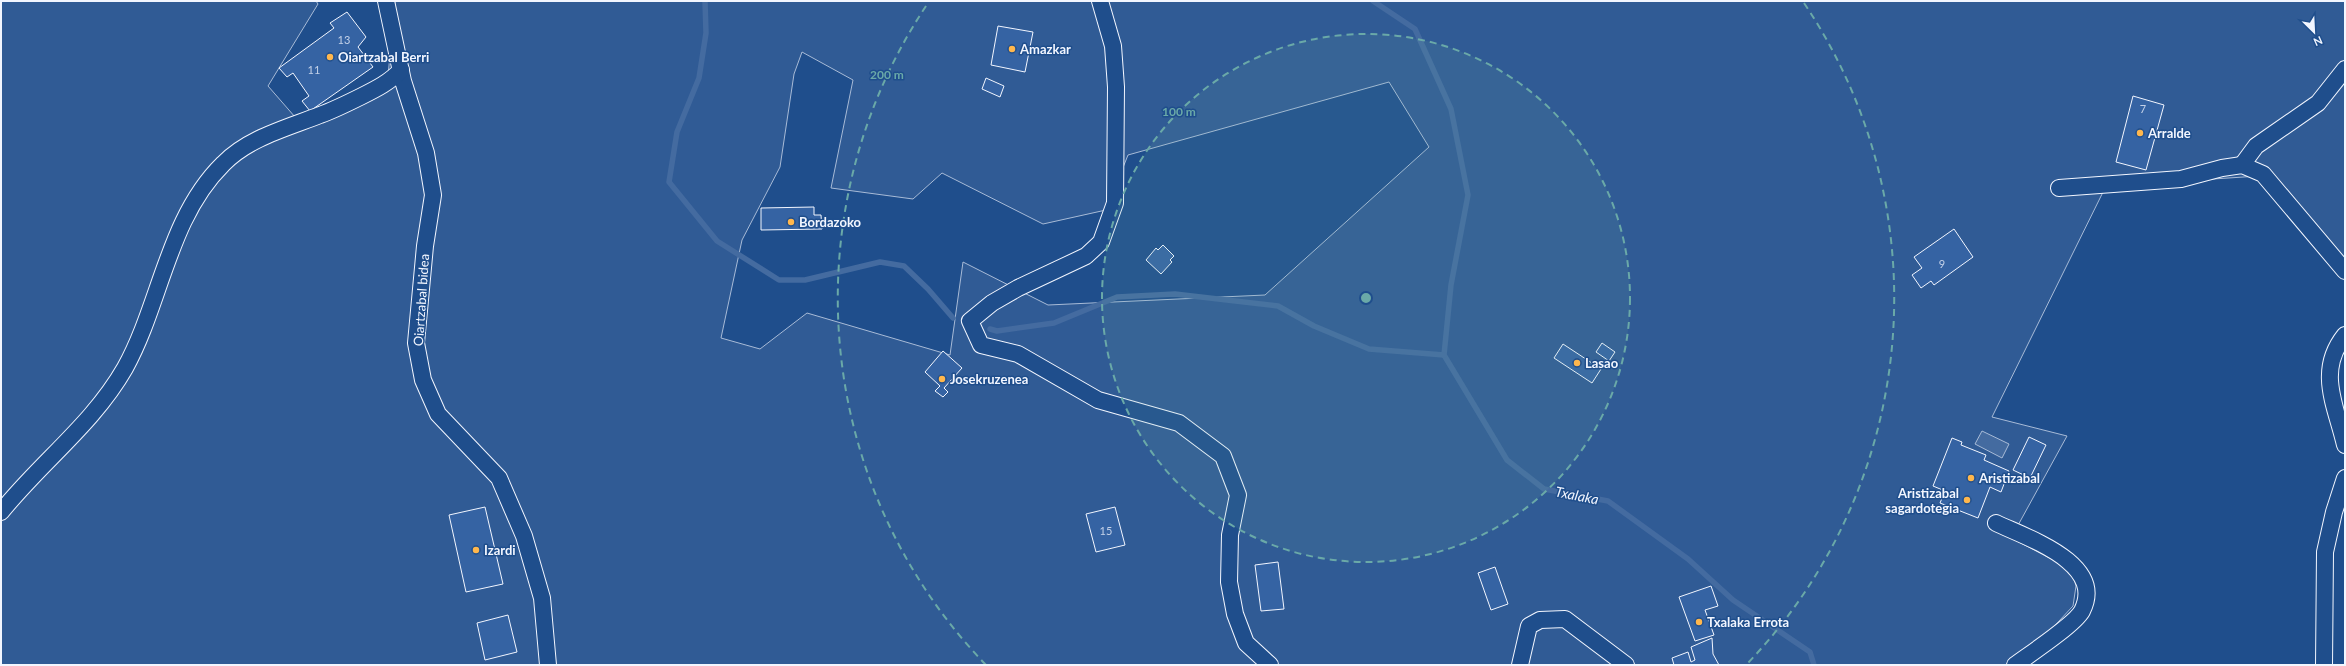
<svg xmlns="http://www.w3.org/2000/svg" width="2346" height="666" font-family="Lato,sans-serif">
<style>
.green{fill:#305b95;stroke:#a8bbd7;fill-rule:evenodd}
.water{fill:#446ba0;stroke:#a8bbd7}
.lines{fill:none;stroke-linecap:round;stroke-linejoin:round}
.stream{stroke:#446ba0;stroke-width:5.5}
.building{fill:#3563a3;stroke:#f2f6ff}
.minor-casing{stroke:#f2f6ff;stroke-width:18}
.minor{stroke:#1f4e8c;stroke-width:16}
.ring{fill:none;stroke:#6aa9a8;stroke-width:2;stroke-dasharray:7 5}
.poi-dot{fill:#ffb74d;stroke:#1f4e8c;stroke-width:1.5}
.labels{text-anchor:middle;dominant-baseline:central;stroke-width:3;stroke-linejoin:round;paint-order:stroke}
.number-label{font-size:11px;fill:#c3d1e8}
.poi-label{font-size:13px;font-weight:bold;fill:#f2f6ff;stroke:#1f4e8c;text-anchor:start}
.street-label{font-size:13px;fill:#f2f6ff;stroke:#1f4e8c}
.water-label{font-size:14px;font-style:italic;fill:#f2f6ff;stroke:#1f4e8c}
.centre{fill:#6aa9a8;stroke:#1f4e8c;stroke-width:2}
.ring-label{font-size:12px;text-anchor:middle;font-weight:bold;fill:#6aa9a8;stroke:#1f4e8c;stroke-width:3;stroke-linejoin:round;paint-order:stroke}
</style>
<rect width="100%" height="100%" fill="#1f4e8c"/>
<!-- green -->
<path class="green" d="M 1,1 L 316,1 L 318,4 L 268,86 L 302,125 L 387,87 L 395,1 L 2345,1 L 2345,266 L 2259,176 L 2106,186 L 1992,417 L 2067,436 L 2011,538 L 2071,569 L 2076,586 L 2073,606 L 2018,665 L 1,665 ZM 802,52 L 853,80 L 831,188 L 913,199 L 942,173 L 1043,224 L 1106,210 L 1128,155 L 1389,82 L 1429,147 L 1265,295 L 1048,305 L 963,262 L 950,355 L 807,313 L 760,349 L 721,338 L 742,240 L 780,167 L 794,74 Z"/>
<!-- water -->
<path class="water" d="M 1982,431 L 2009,444 L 2002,458 L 1975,444 Z"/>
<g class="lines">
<!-- stream -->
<g class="stream">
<path d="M 705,1 L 706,33 L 699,78 L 677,132 L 669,182 L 717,241 L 779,280 L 805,280 L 880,262 L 904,266 L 928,289 L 953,318"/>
<path d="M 1373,1 L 1415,29 L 1451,109 L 1468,195 L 1451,285 L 1444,355 L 1507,460 L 1544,489 L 1608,501 L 1688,559 L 1733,600 L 1810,652 L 1814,665"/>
<path d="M 990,329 L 997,331 L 1054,323 L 1117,297 L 1175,294 L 1278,306 L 1314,326 L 1369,349 L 1444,355"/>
</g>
</g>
<!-- building -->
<g class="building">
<path d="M 347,12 L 366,37 L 358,47 L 373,67 L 310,111 L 302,101 L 309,96 L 293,73 L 287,77 L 279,68 L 334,28 L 330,23 Z"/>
<path d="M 998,26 L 1033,32 L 1025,72 L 991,65 Z"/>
<path d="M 986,78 L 1004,86 L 1000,97 L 982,89 Z"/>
<path d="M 2133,96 L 2164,105 L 2146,170 L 2116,162 Z"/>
<path d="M 814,207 L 814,215 L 821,215 L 822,229 L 761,230 L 761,208 Z"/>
<path d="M 1954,229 L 1973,257 L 1934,285 L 1931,281 L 1921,288 L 1912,275 L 1922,268 L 1914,257 Z"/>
<path d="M 1163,245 L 1174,256 L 1170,260 L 1172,262 L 1161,274 L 1146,260 L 1156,248 L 1158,250 Z"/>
<path d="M 1602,343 L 1615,352 L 1609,361 L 1596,352 Z"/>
<path d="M 1563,344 L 1601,369 L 1592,383 L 1554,358 Z"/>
<path d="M 943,351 L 962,368 L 944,388 L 948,392 L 943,397 L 935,391 L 940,386 L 925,372 Z"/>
<path d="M 2029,437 L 2046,445 L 2030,478 L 2013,470 Z"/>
<path d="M 1952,438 L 1962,442 L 1961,445 L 1986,455 L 1984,460 L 2009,471 L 2001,492 L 1990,487 L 1978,518 L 1940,503 L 1945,491 L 1933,486 Z"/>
<path d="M 485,507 L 503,584 L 466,592 L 449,515 Z"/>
<path d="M 1115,507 L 1125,545 L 1096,552 L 1086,514 Z"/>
<path d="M 1278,562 L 1284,609 L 1261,611 L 1255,565 Z"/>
<path d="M 1495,567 L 1508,604 L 1491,610 L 1478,573 Z"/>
<path d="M 1711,586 L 1718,606 L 1705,610 L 1714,635 L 1695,641 L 1679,597 Z"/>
<path d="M 508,615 L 517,652 L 485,660 L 477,623 Z"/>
<path d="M 1712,638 L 1713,654 L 1719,665 L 1674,665 L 1672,658 L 1688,652 L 1691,662 L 1695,660 L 1691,647 Z"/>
</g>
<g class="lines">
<!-- minor casing -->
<g class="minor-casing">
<g id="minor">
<path d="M 386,1 L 403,81 L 426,153 L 433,195 L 425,246 L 416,343 L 423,380 L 438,414 L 499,478 L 524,536 L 542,598 L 548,665"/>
<path d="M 1100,1 L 1113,46 L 1116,87 L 1115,203 L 1101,242 L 1086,256 L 1018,288 L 992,303 L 970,321 L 981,345 L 1018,354 L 1098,400 L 1179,423 L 1223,456 L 1238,495 L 1230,535 L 1229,582 L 1235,614 L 1246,643 L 1270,665"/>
<path d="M 2242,165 L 2256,146 L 2318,103 L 2345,69"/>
<path d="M 2059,188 L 2181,179 L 2222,168 L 2242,165 L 2263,174 L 2345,271"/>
<path d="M 2345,335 C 2316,371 2336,406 2345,445"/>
<path d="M 1,512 C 41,462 93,424 125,368 C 161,303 168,218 223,164 C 248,138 287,128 320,115 C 334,110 348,103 362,96 C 376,89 390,82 401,70"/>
<path d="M 1996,523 C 2027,538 2106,563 2082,611 C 2074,625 2030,654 2015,665"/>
<path d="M 1520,665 L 1529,626 L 1540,620 L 1565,619 L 1626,665"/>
<path d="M 2324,665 L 2325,552 L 2334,512 L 2345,478"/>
</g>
</g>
<!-- minor -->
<use href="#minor" class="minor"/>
</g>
<!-- distance rings -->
<circle cx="1366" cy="298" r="264" fill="#6aa9a8" fill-opacity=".12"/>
<g class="ring">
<circle cx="1366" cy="298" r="264"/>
<path d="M986 665A528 528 0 0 1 928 3M1804 3A528 528 0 0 1 1746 665"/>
</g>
<!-- markers -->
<g class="poi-dot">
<circle cx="1012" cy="49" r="4"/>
<circle cx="330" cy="57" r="4"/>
<circle cx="2140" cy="133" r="4"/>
<circle cx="791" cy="222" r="4"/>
<circle cx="1577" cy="363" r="4"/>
<circle cx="942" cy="379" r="4"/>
<circle cx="1971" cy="478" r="4"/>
<circle cx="1967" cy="500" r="4"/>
<circle cx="476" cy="550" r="4"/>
<circle cx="1699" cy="622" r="4"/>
</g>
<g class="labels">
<!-- number labels -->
<g class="number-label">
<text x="344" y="39">13</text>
<text x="314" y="69">11</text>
<text x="2143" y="108">7</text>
<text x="1942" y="263">9</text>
<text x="1106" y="530">15</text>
</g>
<!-- poi labels -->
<g class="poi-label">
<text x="1020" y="49">Amazkar</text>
<text x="338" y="57">Oiartzabal Berri</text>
<text x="2148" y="133">Arralde</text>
<text x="799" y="222">Bordazoko</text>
<text x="1585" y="363">Lasao</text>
<text x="950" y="379">Josekruzenea</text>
<text x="1979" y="478">Aristizabal</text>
<text x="1959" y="493" text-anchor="end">Aristizabal<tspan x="1959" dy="15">sagardotegia</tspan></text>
<text x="484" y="550">Izardi</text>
<text x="1707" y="622">Txalaka Errota</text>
</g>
<!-- street labels -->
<g class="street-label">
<text transform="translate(421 300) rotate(-86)">Oiartzabal bidea</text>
</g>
<!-- water labels -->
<g class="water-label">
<text transform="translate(1577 495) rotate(11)">Txalaka</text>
</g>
</g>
<circle cx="1366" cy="298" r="6" class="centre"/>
<g class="ring-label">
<text x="887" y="79">200 m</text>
<text x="1179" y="116">100 m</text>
</g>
<!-- border -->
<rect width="2346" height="666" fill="none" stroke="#f2f6ff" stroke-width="4"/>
<!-- north arrow -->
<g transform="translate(2314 32) rotate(156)" stroke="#1f4e8c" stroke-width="3" paint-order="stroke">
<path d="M0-3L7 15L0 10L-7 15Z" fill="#f2f6ff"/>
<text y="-6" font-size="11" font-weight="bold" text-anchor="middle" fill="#f2f6ff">N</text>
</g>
</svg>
